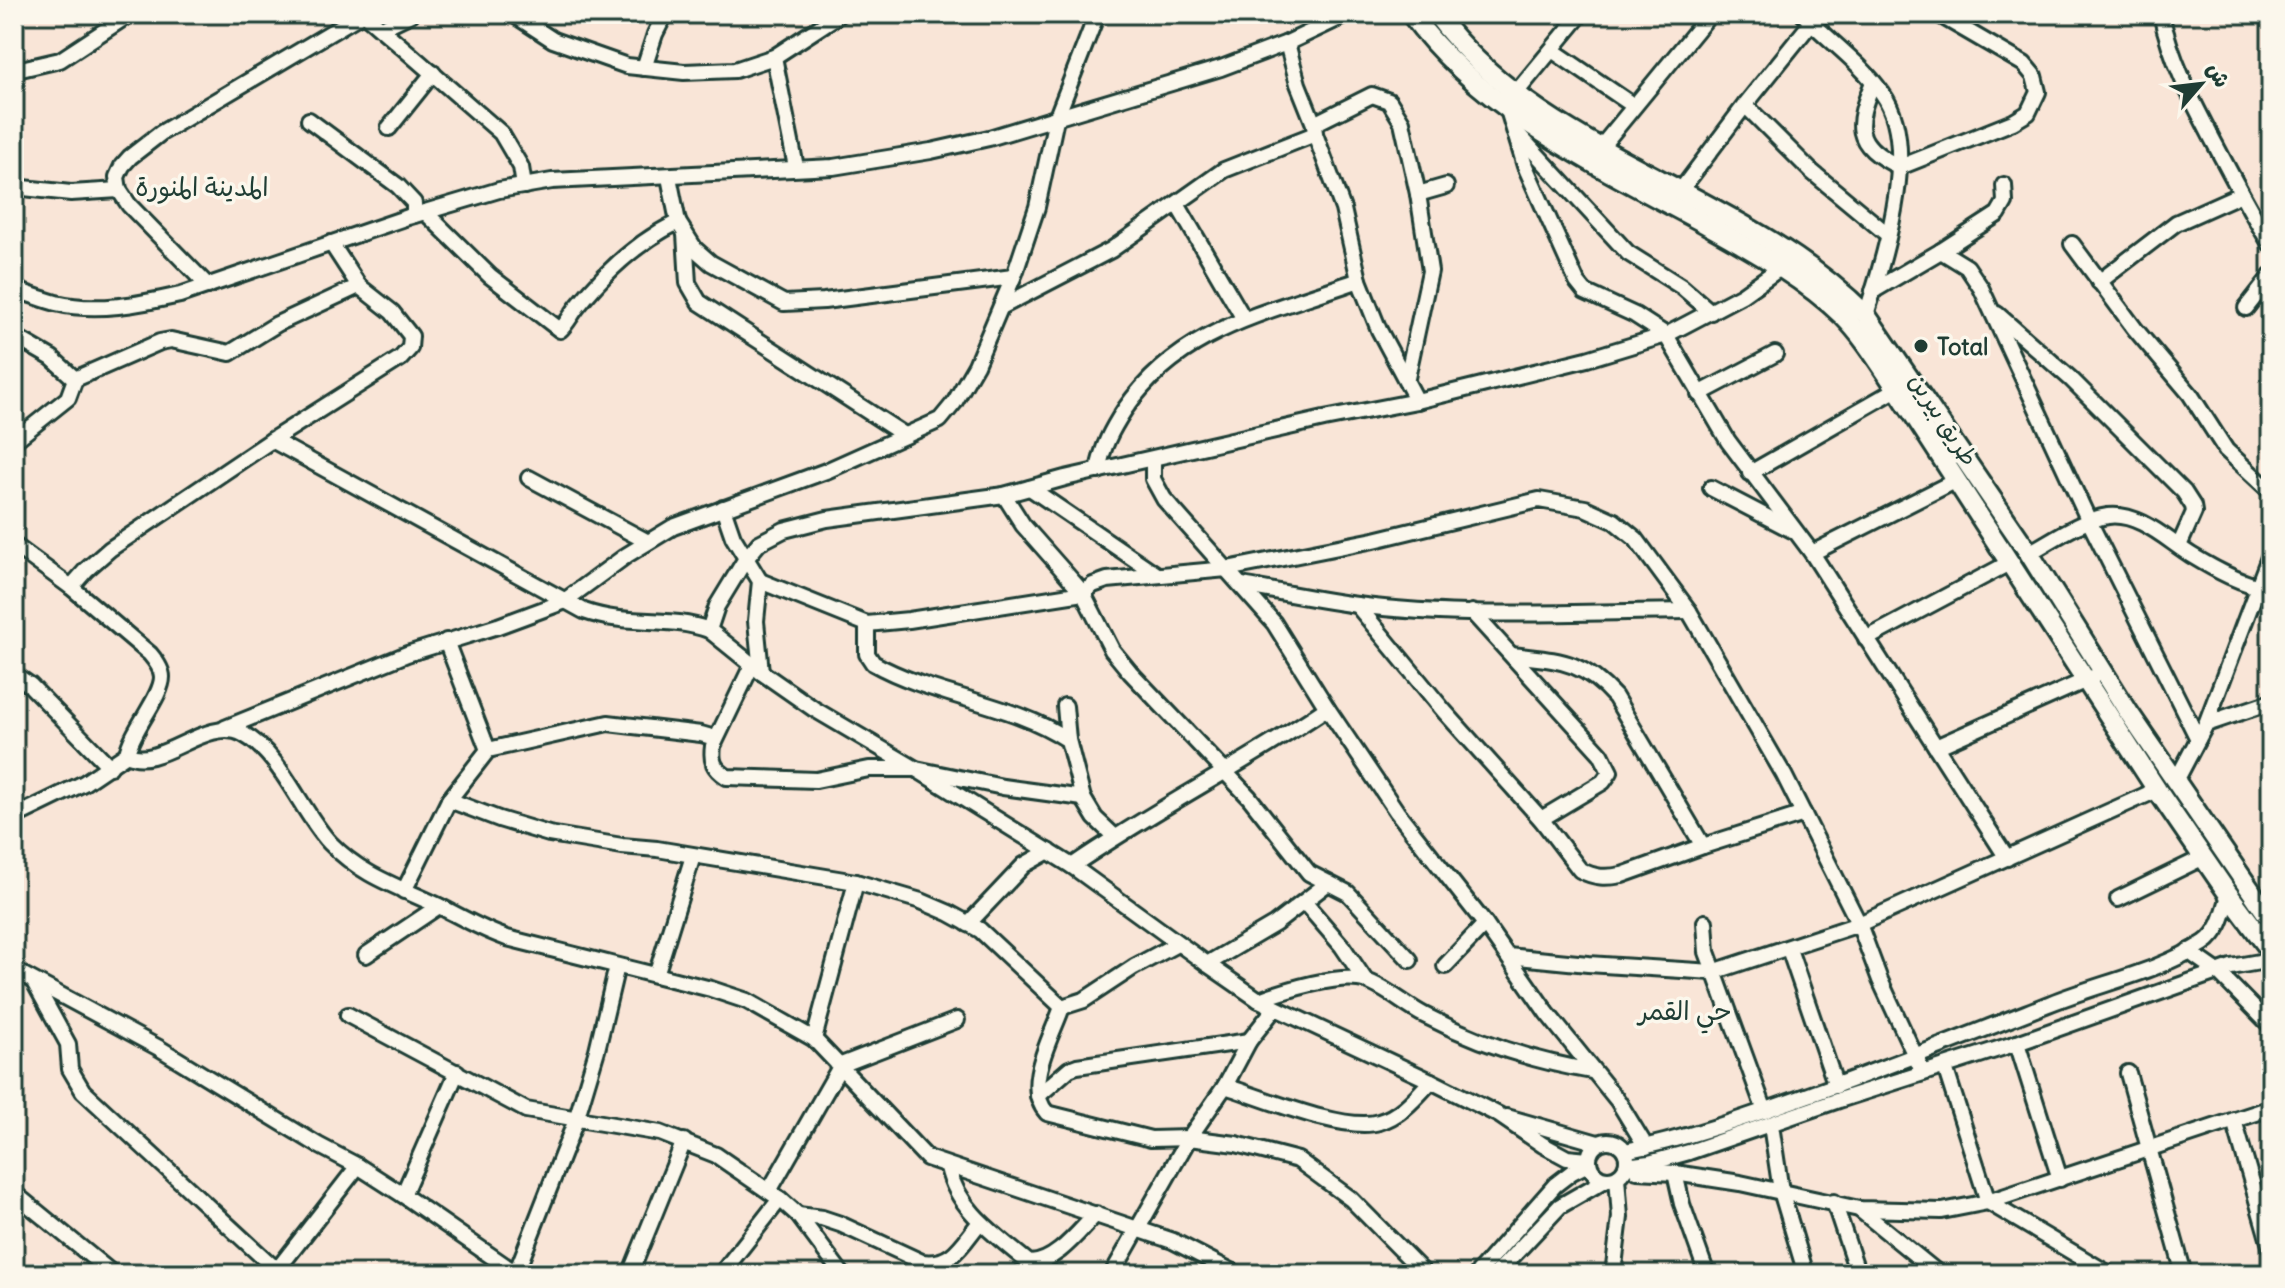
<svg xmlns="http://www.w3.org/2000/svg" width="2285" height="1288" font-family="Delius,'Playpen Sans Arabic',sans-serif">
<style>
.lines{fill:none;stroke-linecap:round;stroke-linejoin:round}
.minor-casing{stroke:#1f3d34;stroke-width:20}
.major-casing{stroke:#1f3d34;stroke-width:24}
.minor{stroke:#fbf7ec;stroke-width:14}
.major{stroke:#fbf7ec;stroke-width:18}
.poi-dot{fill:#1f3d34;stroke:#fbf7ec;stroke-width:3}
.labels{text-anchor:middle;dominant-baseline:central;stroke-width:7;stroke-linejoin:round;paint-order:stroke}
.poi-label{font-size:24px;font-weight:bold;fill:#1f3d34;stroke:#fbf7ec;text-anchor:start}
.street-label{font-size:24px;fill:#1f3d34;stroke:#fbf7ec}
.neighbourhood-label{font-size:26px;fill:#1f3d34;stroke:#fbf7ec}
</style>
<rect width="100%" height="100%" fill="#f9e5d7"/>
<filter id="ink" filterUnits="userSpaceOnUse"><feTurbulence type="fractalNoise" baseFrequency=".0125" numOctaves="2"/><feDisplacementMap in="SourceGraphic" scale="16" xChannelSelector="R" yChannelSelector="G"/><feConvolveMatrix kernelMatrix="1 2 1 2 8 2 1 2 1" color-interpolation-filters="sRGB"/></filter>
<g filter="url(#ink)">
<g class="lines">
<!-- minor casing -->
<g class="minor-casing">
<g id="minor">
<path d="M 364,14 L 501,133 L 521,167 L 524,186"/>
<path d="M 513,14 L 553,40 L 627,66 L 684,72 L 735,70 L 774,57 L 840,14"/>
<path d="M 1803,14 C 1829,41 1860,62 1882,93 C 1921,146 1884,256 1866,315"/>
<path d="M 2161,14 C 2172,64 2193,102 2216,146 C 2234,180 2251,213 2271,245"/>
<path d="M 382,28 L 411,14"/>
<path d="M 1552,50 L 1634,106"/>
<path d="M 774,57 L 796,167"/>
<path d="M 644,68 L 655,34 L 665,14"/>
<path d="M 21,69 L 60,60 L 130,14"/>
<path d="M 1873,82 C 1856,125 1851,144 1900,167 L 2013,122 L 2028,113 L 2038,92 L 2034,76 L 2024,64 L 1938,14"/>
<path d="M 1515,94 L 1581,14"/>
<path d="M 1745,105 L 1811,171 L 1887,234"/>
<path d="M 1508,110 L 1525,166 L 1577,282 L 1585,292 L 1635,315 L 1666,335 L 1728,441 L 1812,553 L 2007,858"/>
<path d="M 309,120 L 398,186 L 414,203 L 414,215"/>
<path d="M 1314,124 L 1372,95 L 1389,101 L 1402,122 L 1418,194 L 1430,271 L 1407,378"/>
<path d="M 389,128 L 433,73"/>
<path d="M 1517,133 L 1628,253 L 1682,287 L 1711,312"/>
<path d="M 1315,134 L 1343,209 L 1359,280 L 1379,330 L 1417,401"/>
<path d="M 1601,147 L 1710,14"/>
<path d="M 14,187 L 71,193 L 119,190"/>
<path d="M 1681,190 L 1745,105 L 1811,23"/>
<path d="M 1418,194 L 1446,186"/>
<path d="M 1177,204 L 1244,319"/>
<path d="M 425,212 L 490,276 L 560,330 C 567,324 572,313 578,306 C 605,272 639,241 678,222 L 669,177"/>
<path d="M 678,222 L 695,249 L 711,263 L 784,303 L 824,301 L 1013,277"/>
<path d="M 685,234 L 688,283 L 699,302 L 906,436"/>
<path d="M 2072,244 L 2135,329 L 2190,394 L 2226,450 L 2271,492"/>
<path d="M 1941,251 L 1967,267 L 1981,288 L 2089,521 L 2198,739"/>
<path d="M 2099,282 L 2176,223 L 2241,194"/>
<path d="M 208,286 L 129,205 L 119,190 L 117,177 L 122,166 L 130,157 L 161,133 L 362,14"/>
<path d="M 14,289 C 28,294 42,299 56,303 C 96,313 140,304 180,295 L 408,217 L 499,190 L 552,181 L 833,167 L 931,151 L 989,138 L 1221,68 L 1287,43 L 1348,14"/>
<path d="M 1873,291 L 1941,251 L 1998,214 L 2005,202 L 2004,185"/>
<path d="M 1001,307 L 1111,250 L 1224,170 L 1315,134 L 1314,124 L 1298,84 L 1287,43"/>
<path d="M 2246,308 L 2271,276"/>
<path d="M 1997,314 L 2071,379 L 2184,492 L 2193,506 L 2194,512 L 2179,546"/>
<path d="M 14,336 L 52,358 L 75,379 L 68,398 L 14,441"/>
<path d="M 75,379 L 160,342 L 171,340 L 230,353 L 277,324 L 359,286 L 331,243"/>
<path d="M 1699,394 L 1775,354"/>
<path d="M 272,440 L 584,611 C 629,627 668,615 709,630"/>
<path d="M 1153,459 L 1153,479 L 1164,499 L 1274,623 L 1327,708 L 1397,812 L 1485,924 L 1547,1013 L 1618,1101 L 1646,1147"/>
<path d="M 1098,471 C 1102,447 1112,429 1125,409 C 1183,326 1269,313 1359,280"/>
<path d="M 1750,473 L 1897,389"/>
<path d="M 529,478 L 648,542"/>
<path d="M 1030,488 L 1156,574"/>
<path d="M 1711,488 L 1792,530"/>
<path d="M 1004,495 L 1023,525 L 1083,593"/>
<path d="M 723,508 L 733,537 L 760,581 L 756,621 L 761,672"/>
<path d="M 14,545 L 71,587 L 150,654 C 155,660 162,669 162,677 C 162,697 132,729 127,754"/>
<path d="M 1812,553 L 1955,481"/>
<path d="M 2029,553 C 2053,540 2080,520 2108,516 C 2139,512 2167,540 2191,555 C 2214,569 2244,586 2271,589"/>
<path d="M 760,581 L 867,624 L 909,620 L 1083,593"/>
<path d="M 1242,585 C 1280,592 1318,600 1357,605 C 1466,619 1579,612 1689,611"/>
<path d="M 71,587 L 86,570 L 110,549 L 272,440 L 401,358 L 410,348 L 411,336 L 392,312 L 359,286"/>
<path d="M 1357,605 L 1444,711 L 1541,819 L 1580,870 C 1595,878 1606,878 1622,875 L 1703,846 L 1804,814"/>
<path d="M 1472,612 L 1601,754 L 1610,772 L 1603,782 L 1541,819"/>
<path d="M 867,624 L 867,654 L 873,663 C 933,697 1011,702 1068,740 L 1083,798 L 1003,787 L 916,769 L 814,709 L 761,672 L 709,630 L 717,606 L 745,560 L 759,543 L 784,530 L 827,519 L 1004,495 L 1065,478 L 1324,419 L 1417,401 L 1587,359 L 1666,335 L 1742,295 L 1780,268"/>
<path d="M 1866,639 L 2011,562"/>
<path d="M 446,641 L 488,750 L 449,800 L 499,819 L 549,834 L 622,846 L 657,849 L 856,882 L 921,901 L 949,913 L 980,930 L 1062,1007 L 1084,1000 L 1134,967 L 1177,944"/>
<path d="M 1512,655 C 1559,661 1581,659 1615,697 L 1703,846"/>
<path d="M 752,665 L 713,746 C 711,761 713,768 727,777 L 816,780 L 869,769 L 916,769 L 1072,866 L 1207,964 L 1275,924 L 1328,883"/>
<path d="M 14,674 L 30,685 L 110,767"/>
<path d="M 1065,706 L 1068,740"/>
<path d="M 2206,724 L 2271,702"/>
<path d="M 225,728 L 407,654 L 498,626 L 563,602 L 627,555 L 673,527 L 826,471 L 940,420 L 954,403 L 976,365 L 1015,273 L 1037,207 L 1056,119 L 1097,14"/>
<path d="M 1936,747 L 2093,677"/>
<path d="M 488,750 L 608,723 L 701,734 L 715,738"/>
<path d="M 2176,781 L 2206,724 L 2271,552"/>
<path d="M 1083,798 L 1095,818 L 1115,837"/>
<path d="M 14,817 L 84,783 L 127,754 C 159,772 206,715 243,734 C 281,754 301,812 330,843 C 363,877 400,887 441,907 C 463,918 483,930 507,938 L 711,989 L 747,1001 L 814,1039 L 927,1158 L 1173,1241 L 1237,1274"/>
<path d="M 1072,866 C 1155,809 1244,764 1327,708"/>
<path d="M 404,891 L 449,800"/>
<path d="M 2118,899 L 2204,857"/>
<path d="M 1305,903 L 1342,946 L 1365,980"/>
<path d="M 1705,922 L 1707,952 L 1765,1111"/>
<path d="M 968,924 L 1024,865 L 1049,851"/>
<path d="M 1789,949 L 1836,1086"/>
<path d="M 2188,951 L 2218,972 L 2271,1026"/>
<path d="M 366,955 L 439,906"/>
<path d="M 1508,956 L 1588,964 L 1713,972 L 1859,924 L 2157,790"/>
<path d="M 1410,960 L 1348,893 L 1309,873 L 1249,797 L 1130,672 L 1112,650 L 1083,593 L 1093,585 L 1107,580 L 1227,569 L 1374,540 L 1539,500 L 1585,508 L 1614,521 L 1636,539 L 1689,611 L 1784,775 L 1859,924 L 1880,980 L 1923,1073"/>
<path d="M 1207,964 L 1259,1000 L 1431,1081 L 1499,1115 L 1543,1145 L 1567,1158 L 1588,1160"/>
<path d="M 1445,966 L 1485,924"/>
<path d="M 14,970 L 159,1048 L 318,1145 L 358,1166 L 403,1195 L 517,1274"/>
<path d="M 656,975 L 693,856"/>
<path d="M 34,982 L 68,1044 L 70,1069 L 83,1091 L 271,1265 L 277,1267 L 281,1265 L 358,1166"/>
<path d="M 1259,1000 C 1283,991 1342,972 1366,981 C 1385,987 1406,1006 1424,1015 C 1478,1043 1532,1061 1592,1071"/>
<path d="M 1062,1007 C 1052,1037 1022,1086 1047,1113 L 1151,1139 L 1189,1138 L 1236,1144 L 1298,1160 L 1351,1199 L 1425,1274"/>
<path d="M 348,1015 L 526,1110 L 660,1133 L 716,1155 L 780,1199 L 798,1215 L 842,1274"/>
<path d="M 814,1039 L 856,882"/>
<path d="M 2017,1043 L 2060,1179"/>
<path d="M 1945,1067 L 1988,1202 L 2109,1274"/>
<path d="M 2128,1073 L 2184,1274"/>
<path d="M 1225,1086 C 1261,1097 1345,1133 1379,1122 C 1401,1116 1416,1097 1431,1081"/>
<path d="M 1038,1096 L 1069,1069 L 1077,1066 L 1249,1041"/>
<path d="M 1507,1117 L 1598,1143"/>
<path d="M 2234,1120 L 2271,1249"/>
<path d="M 1771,1125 L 1781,1191 L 1806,1274"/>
<circle cx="1608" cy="1160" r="19"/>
<path d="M 1625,1151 C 1686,1139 1747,1117 1806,1096 C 1888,1067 1969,1035 2051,1003 C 2101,983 2158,972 2204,943 C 2220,932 2224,913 2229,895"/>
<path d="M 1626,1166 L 1649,1163 L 1689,1152 L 1839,1100 L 2017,1043 L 2231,967 L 2271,960"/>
<path d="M 948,1167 C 957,1210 997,1236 1029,1263 C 1055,1264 1080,1230 1096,1214"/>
<path d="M 1637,1171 L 1675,1173 L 1740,1183 L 1859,1209 L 1942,1211 L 1988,1202 L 2271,1108"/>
<path d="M 1675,1173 L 1682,1204 L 1707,1274"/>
<path d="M 769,1191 L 841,1065 L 957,1020"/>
<path d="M 14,1193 L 113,1274"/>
<path d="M 403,1195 L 457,1072"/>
<path d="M 1834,1202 L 1858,1274"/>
<path d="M 1859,1209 L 1939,1274"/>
<path d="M 798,1215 L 822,1218 L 840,1224 L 922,1262 C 953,1266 962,1244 980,1222"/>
<path d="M 516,1273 L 576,1120 L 597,1050 L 617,966"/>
<path d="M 630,1274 L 684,1141"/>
<path d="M 721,1274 L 780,1199"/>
<path d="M 1112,1274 L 1189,1138 L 1225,1086 L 1249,1041 L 1275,1008"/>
<path d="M 1477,1274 L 1555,1185 L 1572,1172 L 1588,1164"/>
<path d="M 1496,1274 L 1560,1206 L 1607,1179"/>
<path d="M 1613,1274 L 1620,1217 L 1617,1177"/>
<path d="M 2262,1274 L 2271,1272"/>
</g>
</g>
<!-- major casing -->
<g class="major-casing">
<g id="major">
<path d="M 1411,14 C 1483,113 1601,167 1706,224 C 1754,251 1804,278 1843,316 C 1864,337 1880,364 1897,389 L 2157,790 L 2229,895 L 2271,951"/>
<path d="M 1436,14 C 1542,158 1742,190 1866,315 L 2029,553 L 2129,713 L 2271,920"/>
</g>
</g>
<!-- minor -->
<use href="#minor" class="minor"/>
<!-- major -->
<use href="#major" class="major"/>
</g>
</g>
<!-- markers -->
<circle class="poi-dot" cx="1921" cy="346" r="8"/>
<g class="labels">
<!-- poi labels -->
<g class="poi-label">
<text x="1937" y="346">Total</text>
</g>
<!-- street labels -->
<g class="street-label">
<text transform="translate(1944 419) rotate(57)">طريق بيرين</text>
</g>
<!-- neighbourhood labels -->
<g class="neighbourhood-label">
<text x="202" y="186">المدينة المنورة</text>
<text x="1685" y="1010">حي القمر</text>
</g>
</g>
<!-- margin -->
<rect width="2285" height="1288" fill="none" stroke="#fbf7ec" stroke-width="48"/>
<rect x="24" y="24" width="2237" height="1240" fill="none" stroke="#1f3d34" stroke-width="3" filter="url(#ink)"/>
<!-- north arrow -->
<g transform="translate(2201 84) rotate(62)" stroke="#fbf7ec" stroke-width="6" paint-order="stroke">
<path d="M0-6L14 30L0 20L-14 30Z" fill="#1f3d34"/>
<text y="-12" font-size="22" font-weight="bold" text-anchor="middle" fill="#1f3d34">ش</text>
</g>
</svg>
